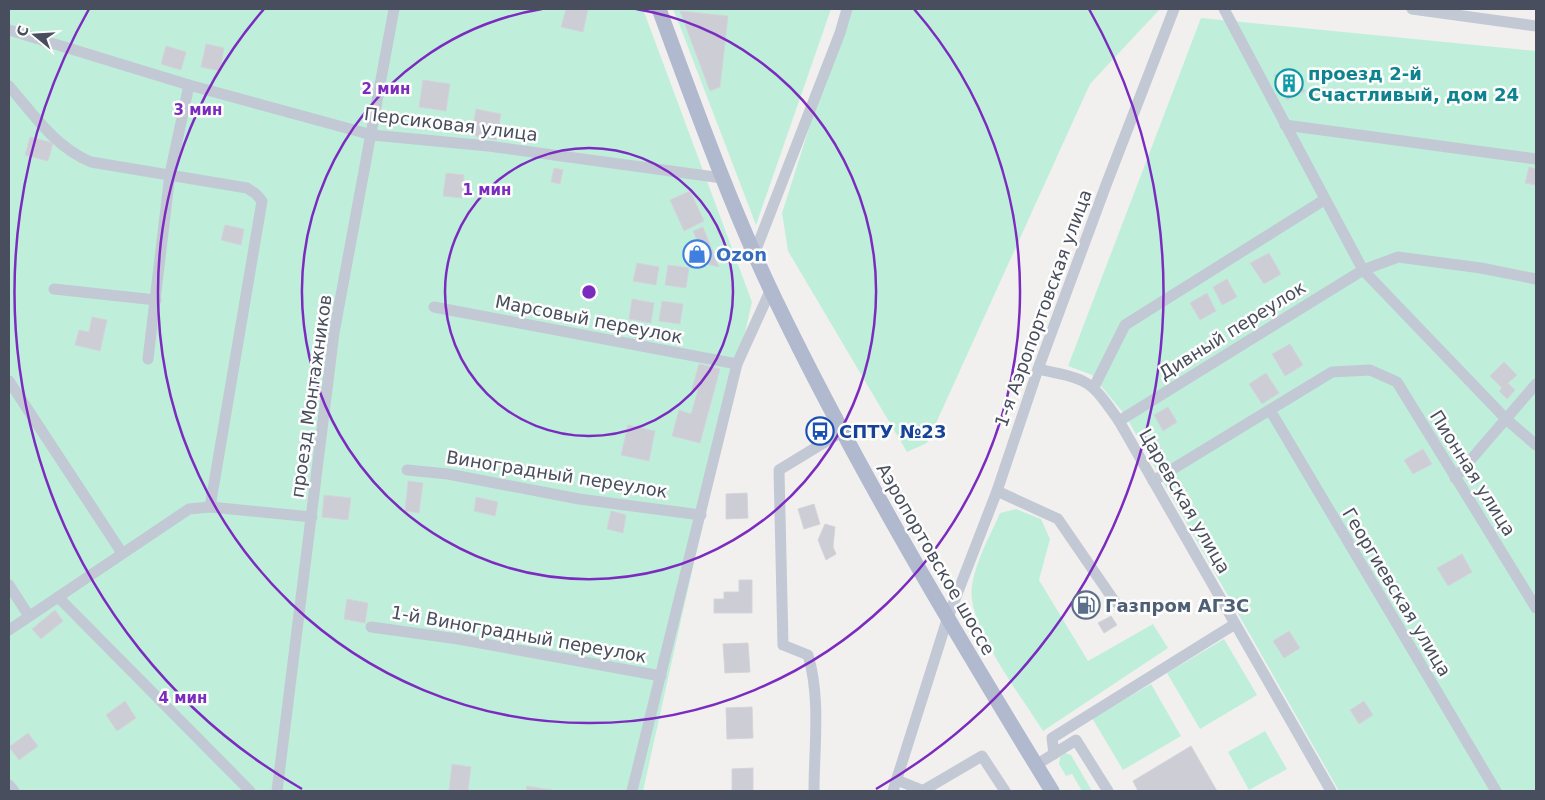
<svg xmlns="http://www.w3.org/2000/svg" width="1545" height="800" font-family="'DejaVu Sans',sans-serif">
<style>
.green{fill:#bfefdb}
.building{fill:#cccdd5;stroke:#d4d4db}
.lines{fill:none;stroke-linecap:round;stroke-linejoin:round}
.minor{stroke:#c3c9d4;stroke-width:11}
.major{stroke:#b0b9ce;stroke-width:15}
.ring{fill:none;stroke:#7b2cbf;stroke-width:2.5}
.labels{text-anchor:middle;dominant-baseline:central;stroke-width:5;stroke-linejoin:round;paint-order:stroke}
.culture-label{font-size:18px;font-weight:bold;fill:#0d838f;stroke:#fff;text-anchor:start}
.street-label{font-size:18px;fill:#484e5d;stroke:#fff}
.shop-label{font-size:18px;font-weight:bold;fill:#366cbe;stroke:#fff;text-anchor:start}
.transit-label{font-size:18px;font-weight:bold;fill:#164399;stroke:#fff;text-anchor:start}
.service-label{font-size:18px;font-weight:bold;fill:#4e5e75;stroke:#fff;text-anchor:start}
.centre{fill:#7b2cbf;stroke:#fff;stroke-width:2.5}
.ring-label{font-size:15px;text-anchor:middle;font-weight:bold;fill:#7b2cbf;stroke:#fff;stroke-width:5;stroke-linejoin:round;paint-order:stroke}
</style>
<rect width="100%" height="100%" fill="#f2f0ef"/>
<!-- green -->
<g class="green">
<path d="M 9,9 L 643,9 L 752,302 L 643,791 L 9,791 Z"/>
<path d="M 673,9 L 831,9 L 756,225 L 678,21 Z"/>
<path d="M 847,9 L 1160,9 L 1090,84 L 927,443 L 907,452 L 788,251 L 782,213 Z"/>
<path d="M 1201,18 L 1536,51 L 1536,791 L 1339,791 L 1125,415 L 1092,375 L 1068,366 Z"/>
<path d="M 1016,509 L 1041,519 L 1050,539 L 1039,580 L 1088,661 L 1153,624 L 1168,648 L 1043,731 C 1022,697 965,624 972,585 C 976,560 990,536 1000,513 Z"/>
<path d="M 1224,639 L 1257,695 L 1200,729 L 1167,673 Z"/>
<path d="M 1151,684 L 1181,736 L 1123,770 L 1092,718 Z"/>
<path d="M 1265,731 L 1287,769 L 1249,790 L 1228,752 Z"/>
<path d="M 1065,753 L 1071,755 L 1092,791 L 1082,791 L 1072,774 L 1066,776 L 1059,764 L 1060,757 Z"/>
</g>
<!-- building -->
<g class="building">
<path d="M 566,9 L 588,9 L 583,32 L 561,27 Z"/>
<path d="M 680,11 L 728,16 L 720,87 L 710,91 Z"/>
<path d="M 206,44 L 224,48 L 220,71 L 201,67 Z"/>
<path d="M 166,46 L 186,52 L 181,70 L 161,64 Z"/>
<path d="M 1285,70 L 1289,75 L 1296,73 L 1305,91 L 1287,100 L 1274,75 Z"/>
<path d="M 423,80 L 450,84 L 446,111 L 419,107 Z"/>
<path d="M 476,109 L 501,114 L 496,140 L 471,135 Z"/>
<path d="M 30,137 L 53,143 L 48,161 L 25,155 Z"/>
<path d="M 1529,167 L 1536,169 L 1536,185 L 1525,183 Z"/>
<path d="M 554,168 L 563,170 L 560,184 L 551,182 Z"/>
<path d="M 446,173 L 464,175 L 462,198 L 443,196 Z"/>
<path d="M 690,191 L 704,221 L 684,231 L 670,200 Z"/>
<path d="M 225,225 L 244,229 L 241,245 L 221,240 Z"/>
<path d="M 703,227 L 719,267 L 695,261 L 690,249 L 699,245 L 693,231 Z"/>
<path d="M 1269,253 L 1281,274 L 1264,284 L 1250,263 Z"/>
<path d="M 637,263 L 659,267 L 656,285 L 633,281 Z"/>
<path d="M 668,265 L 689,268 L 686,288 L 665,285 Z"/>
<path d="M 1227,279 L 1237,297 L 1222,305 L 1213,287 Z"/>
<path d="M 1207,293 L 1216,311 L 1200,320 L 1190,303 Z"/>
<path d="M 632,299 L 654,303 L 651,323 L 629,319 Z"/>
<path d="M 662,301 L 683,304 L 680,324 L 659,321 Z"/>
<path d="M 92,317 L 107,320 L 100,351 L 75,345 L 79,330 L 89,332 Z"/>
<path d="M 1290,344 L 1303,365 L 1285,376 L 1272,354 Z"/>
<path d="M 1504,362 L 1517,375 L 1508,383 L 1515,390 L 1507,399 L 1499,391 L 1502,388 L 1490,376 Z"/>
<path d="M 699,364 L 720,369 L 700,443 L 672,436 L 679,410 L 691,414 L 698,390 L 692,389 Z"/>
<path d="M 1266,373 L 1279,393 L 1262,404 L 1249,384 Z"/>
<path d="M 1168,407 L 1177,422 L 1163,431 L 1154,415 Z"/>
<path d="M 628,425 L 655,431 L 649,461 L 621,455 Z"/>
<path d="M 1423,449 L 1432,464 L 1413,474 L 1404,460 Z"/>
<path d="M 408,481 L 423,483 L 419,513 L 405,511 Z"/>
<path d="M 747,493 L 748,518 L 726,519 L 726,494 Z"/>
<path d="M 324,495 L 351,498 L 348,520 L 322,517 Z"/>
<path d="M 476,497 L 498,502 L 495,516 L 474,511 Z"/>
<path d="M 814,504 L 820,524 L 804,529 L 798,509 Z"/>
<path d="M 611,511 L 626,515 L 623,533 L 607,529 Z"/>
<path d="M 825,524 L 835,527 L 833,547 L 836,554 L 826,560 L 818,540 Z"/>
<path d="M 1462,554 L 1472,572 L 1448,586 L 1437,568 Z"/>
<path d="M 739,580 L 752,580 L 752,613 L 714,613 L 714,599 L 724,599 L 724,592 L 739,592 Z"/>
<path d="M 347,599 L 368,603 L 365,623 L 344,619 Z"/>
<path d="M 55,610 L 63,621 L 41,639 L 32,629 Z"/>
<path d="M 1111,616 L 1117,625 L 1104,633 L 1098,623 Z"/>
<path d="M 1289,631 L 1300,648 L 1284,658 L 1273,641 Z"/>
<path d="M 748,643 L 750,672 L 725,673 L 723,644 Z"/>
<path d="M 125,701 L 136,718 L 117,731 L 106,715 Z"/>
<path d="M 1364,701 L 1373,715 L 1359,724 L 1350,710 Z"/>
<path d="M 752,707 L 753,738 L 727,739 L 726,708 Z"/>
<path d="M 28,733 L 38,746 L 19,760 L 9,747 Z"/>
<path d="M 1191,746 L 1217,791 L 1138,791 L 1133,781 Z"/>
<path d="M 452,764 L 471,767 L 468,791 L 449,791 Z"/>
<path d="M 753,768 L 753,791 L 732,791 L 732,769 Z"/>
<path d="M 527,786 L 552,790 L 551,791 L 526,791 Z"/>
</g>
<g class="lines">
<!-- minor -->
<g class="minor">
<path d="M 1224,9 L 1363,270 L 1506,419 L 1536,445"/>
<path d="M 1412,9 L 1536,26"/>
<path d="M 9,30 L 189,85 L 372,135 L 488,146 L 722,178"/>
<path d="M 9,86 C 34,115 55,147 91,162 L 247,188 L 256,194 L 262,201 L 210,507"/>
<path d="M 1285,125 L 1536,159"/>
<path d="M 755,252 L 840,33 L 847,9"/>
<path d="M 54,289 L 156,300"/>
<path d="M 434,307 L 737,364"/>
<path d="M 148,359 L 170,174 L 189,85"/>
<path d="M 1038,369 C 1089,380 1089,378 1119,421 L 1331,791"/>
<path d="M 9,381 L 122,553"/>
<path d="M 1094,387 L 1125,325 L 1324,200"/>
<path d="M 1270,410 L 1496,791"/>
<path d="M 1119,421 L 1363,270 L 1398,257 L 1481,268 L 1536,279"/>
<path d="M 407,470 L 448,474 L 579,499 L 701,515"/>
<path d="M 1455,478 L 1536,384"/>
<path d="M 1153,481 L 1332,372 L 1370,370 L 1397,382 L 1536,608"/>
<path d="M 997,491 L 1058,519 L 1115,602"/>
<path d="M 9,585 L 29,616"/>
<path d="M 58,597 L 250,791"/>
<path d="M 371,627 L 458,639 L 661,676"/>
<path d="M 9,630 L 189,509 L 210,507 L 312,517"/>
<path d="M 1054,754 L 1052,738 L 1235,624"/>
<path d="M 1036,765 L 1076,740 L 1108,791"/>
<path d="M 897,780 L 924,791"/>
<path d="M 9,785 L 14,791"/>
<path d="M 924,790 L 982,756 L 1005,791"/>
<path d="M 277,791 L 334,333 L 394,9"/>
<path d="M 632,791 L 737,364 L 771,289"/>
<path d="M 814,791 C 814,748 821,698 808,655 L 783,645 L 779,470 L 843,431"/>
<path d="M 893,791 L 947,620 L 997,491 L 1038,369 L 1106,185 L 1174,9"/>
</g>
<!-- major -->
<path class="major" d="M 659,9 C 695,106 730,205 775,299 C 857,469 954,631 1052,791"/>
</g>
<!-- distance rings -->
<g class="ring">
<circle cx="589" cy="292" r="144"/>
<path d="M636 9A287 287 0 1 1 542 9"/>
<path d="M914 9A431 431 0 1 1 264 9"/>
<path d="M302 789A574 574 0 0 1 89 9M1089 9A574 574 0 0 1 876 789"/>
</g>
<!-- icons -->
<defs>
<g id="building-ring" transform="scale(1.4375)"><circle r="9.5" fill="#fff" stroke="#0f9aa8" stroke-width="1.5"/><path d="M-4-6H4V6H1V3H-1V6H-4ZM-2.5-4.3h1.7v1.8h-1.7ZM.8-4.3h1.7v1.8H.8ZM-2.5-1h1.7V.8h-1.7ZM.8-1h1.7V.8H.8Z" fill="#0f9aa8"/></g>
<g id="shop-ring" transform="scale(1.4375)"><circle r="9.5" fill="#fff" stroke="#3f7fe0" stroke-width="1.5"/><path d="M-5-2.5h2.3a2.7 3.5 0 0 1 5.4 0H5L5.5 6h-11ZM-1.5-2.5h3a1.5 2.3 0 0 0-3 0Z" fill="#3f7fe0"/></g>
<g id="bus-ring" transform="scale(1.4375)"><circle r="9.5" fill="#fff" stroke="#1a4fb4" stroke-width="1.5"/><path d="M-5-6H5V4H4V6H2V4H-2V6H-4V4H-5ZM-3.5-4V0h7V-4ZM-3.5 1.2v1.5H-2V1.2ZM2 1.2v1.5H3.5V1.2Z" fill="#1a4fb4"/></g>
<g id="fuel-ring" transform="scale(1.4375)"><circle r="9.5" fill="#fff" stroke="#5c6f8a" stroke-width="1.5"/><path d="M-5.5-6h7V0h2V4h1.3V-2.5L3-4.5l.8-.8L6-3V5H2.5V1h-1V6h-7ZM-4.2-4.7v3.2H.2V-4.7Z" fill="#5c6f8a"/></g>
</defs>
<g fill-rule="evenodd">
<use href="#building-ring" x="1289" y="83"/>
<use href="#shop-ring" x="697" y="254"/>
<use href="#bus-ring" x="820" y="431"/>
<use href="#fuel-ring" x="1086" y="605"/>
</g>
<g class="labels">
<!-- culture labels -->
<g class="culture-label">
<text x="1308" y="73">проезд 2-й<tspan x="1308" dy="21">Счастливый, дом 24</tspan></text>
</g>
<!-- street labels -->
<g class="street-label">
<text transform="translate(451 124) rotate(7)">Персиковая улица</text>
<text transform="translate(1043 308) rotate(-70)">1-я Аэропортовская улица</text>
<text transform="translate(589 319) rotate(11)">Марсовый переулок</text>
<text transform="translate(1232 330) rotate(-32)">Дивный переулок</text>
<text transform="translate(311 396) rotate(-82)">проезд Монтажников</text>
<text transform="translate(1473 473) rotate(58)">Пионная улица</text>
<text transform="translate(557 474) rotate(9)">Виноградный переулок</text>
<text transform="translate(1185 501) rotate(60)">Царевская улица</text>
<text transform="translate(936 559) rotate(60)">Аэропортовское шоссе</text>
<text transform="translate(1397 592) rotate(59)">Георгиевская улица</text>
<text transform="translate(519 634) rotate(10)">1-й Виноградный переулок</text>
</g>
<!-- shop labels -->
<g class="shop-label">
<text x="716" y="254">Ozon</text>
</g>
<!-- transit labels -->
<g class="transit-label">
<text x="839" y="431">СПТУ №23</text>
</g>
<!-- service labels -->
<g class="service-label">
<text x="1105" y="605">Газпром АГЗС</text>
</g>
</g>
<circle cx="589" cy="292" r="8" class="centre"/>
<g class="ring-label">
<text x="386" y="94">2 мин</text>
<text x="198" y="115">3 мин</text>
<text x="487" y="195">1 мин</text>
<text x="183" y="703">4 мин</text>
</g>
<!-- border -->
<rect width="1545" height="800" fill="none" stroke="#484e5d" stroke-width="20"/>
<!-- north arrow -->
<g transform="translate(35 35) rotate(288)" stroke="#ffffff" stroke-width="4" paint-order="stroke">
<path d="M0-4L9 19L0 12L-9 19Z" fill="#484e5d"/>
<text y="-8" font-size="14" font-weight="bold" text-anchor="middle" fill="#484e5d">С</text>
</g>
</svg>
